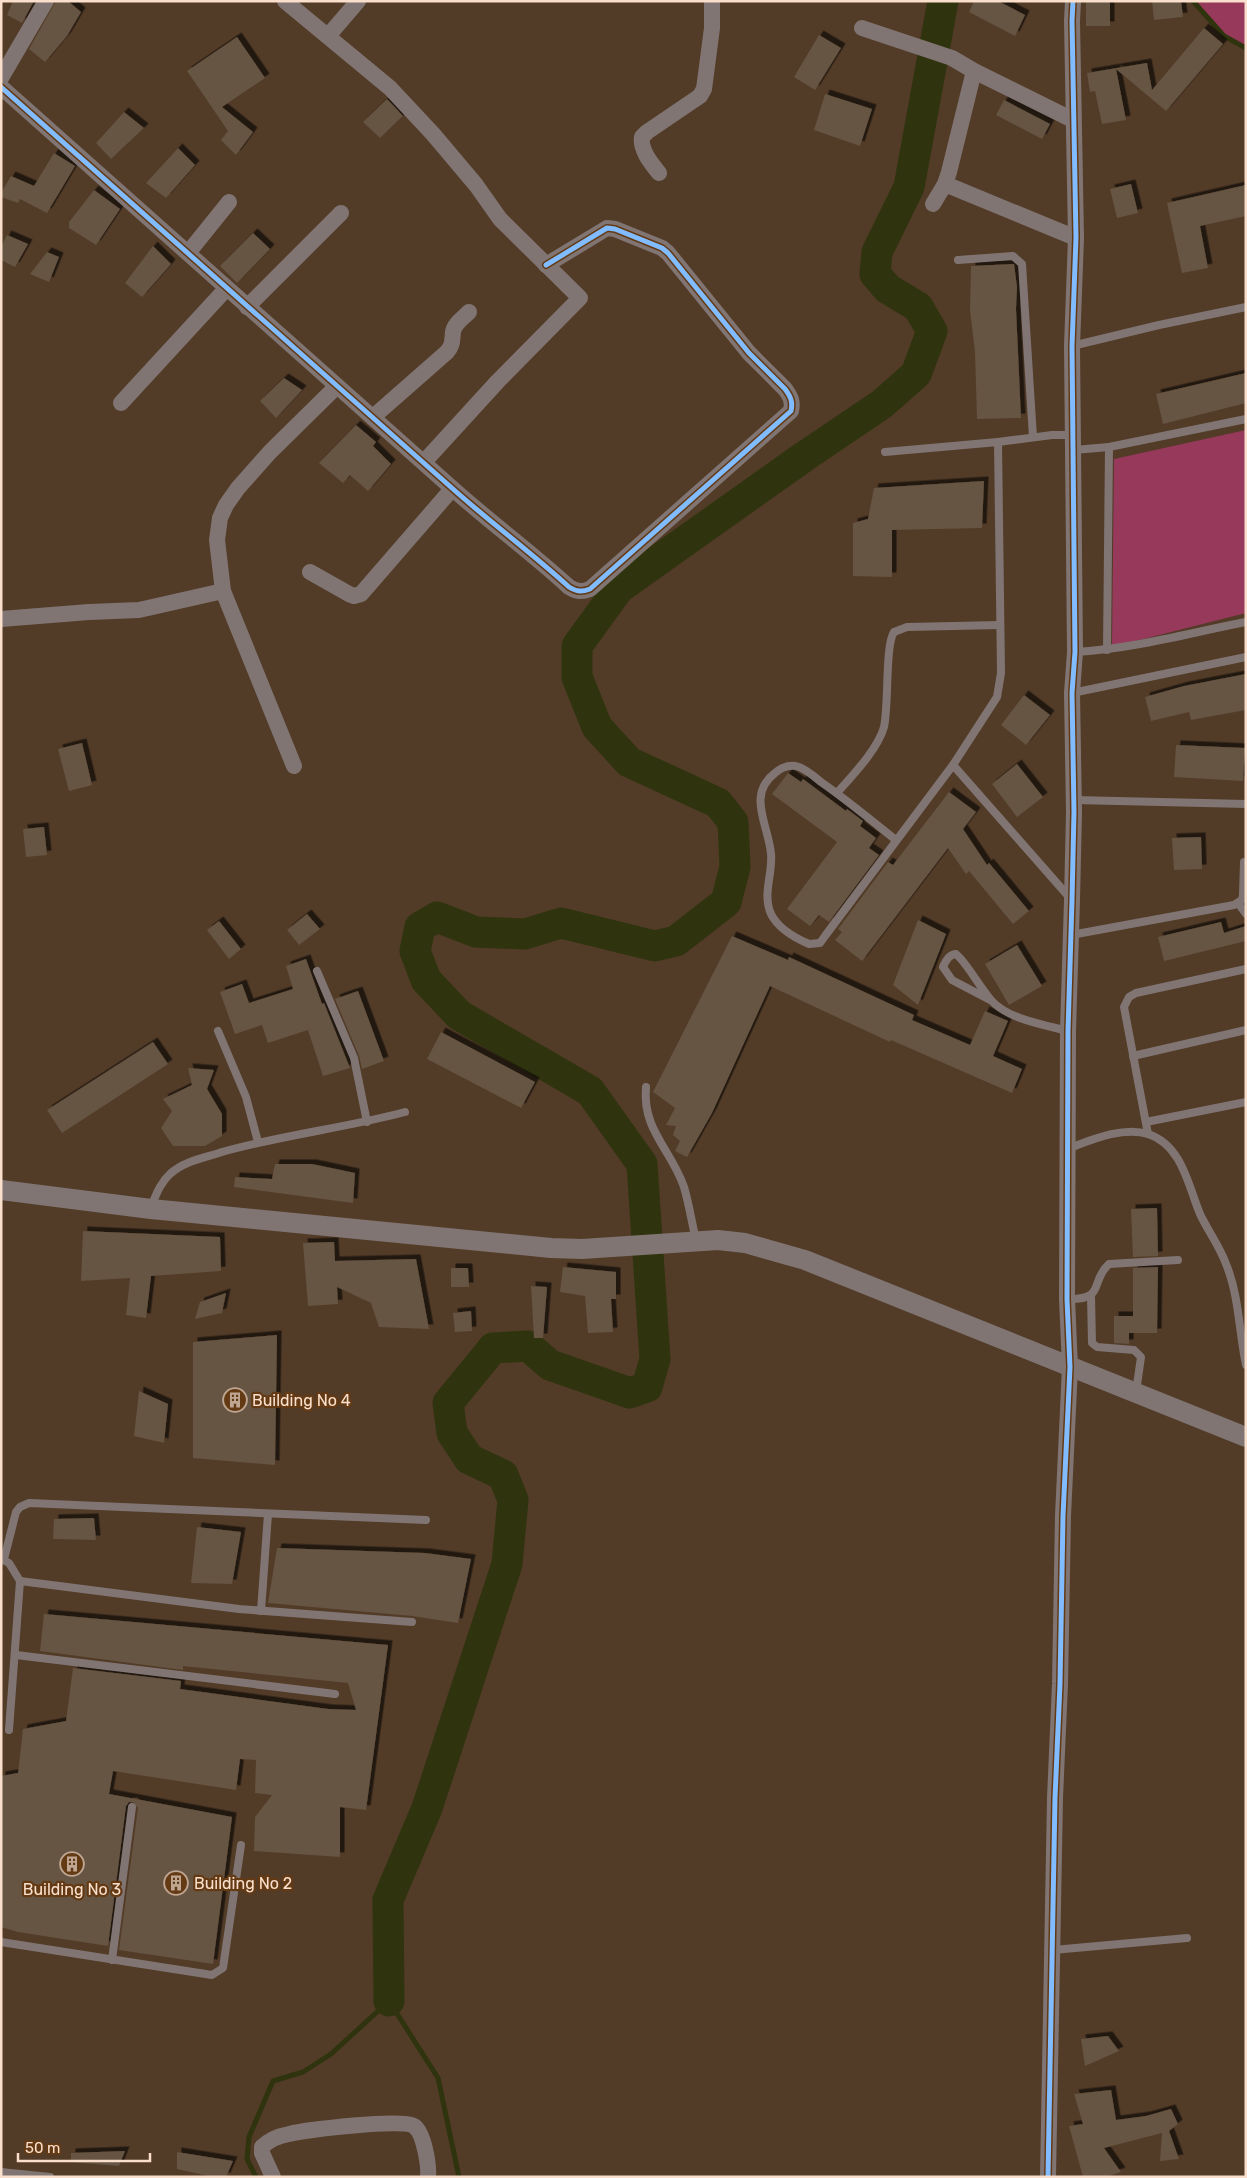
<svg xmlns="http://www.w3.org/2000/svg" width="1247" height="2178" font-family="Rubik,sans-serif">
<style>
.green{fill:#96395b}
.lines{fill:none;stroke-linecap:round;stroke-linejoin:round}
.stream{stroke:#2f340e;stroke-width:5}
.river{stroke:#2f340e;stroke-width:31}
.building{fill:#665442;filter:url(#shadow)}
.service{stroke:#807573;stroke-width:8}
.minor{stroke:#807573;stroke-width:16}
.tertiary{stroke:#807573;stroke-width:20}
.cycleway-casing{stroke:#643a15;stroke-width:8}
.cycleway{stroke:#80bcff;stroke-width:5}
.labels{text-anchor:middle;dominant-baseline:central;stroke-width:4.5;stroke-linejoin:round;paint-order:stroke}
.poi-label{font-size:16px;fill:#fae0cc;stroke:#643a15;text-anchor:start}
</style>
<defs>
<filter id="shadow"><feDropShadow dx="4.5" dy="-4.5" stdDeviation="0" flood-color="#0009"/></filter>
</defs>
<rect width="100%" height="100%" fill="#523b27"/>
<!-- green -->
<g class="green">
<path d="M 1193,1 L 1246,1 L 1246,48 L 1224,36 Z"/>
<path d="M 1246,430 L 1246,613 L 1112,647 L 1114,459 Z"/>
</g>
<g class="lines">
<!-- stream -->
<g class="stream">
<path d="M 1193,1 L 1224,36 L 1246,48"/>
<path d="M 256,2177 L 247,2159 L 249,2137 L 273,2081 L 303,2072 L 331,2054 L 389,2001 L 438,2078 L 459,2177"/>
</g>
<!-- river -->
<path class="river" d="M 389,2001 L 388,1900 L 427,1808 L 507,1564 L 513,1500 L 503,1475 L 469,1459 L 452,1433 L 448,1403 L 493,1348 L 528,1346 L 550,1365 L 630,1393 L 647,1387 L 655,1359 L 642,1164 L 590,1091 L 459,1015 L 426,980 L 415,951 L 420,927 L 437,917 L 476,932 L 525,934 L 561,923 L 655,946 L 676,941 L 726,902 L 735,867 L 733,822 L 718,803 L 629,762 L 597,727 L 577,677 L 577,646 L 619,588 L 805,456 L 882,404 L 916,374 L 932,331 L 918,307 L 888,289 L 875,274 L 877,252 L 909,187 L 943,1"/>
</g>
<!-- building -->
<g class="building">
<path d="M 13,1 L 34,1 L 22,23 L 7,15 Z"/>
<path d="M 56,1 L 68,1 L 81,12 L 67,36 L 45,62 L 29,49 Z"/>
<path d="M 974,1 L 998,1 L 1025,15 L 1015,36 L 969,12 Z"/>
<rect x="1086" y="1" width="24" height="25"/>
<path d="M 1152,1 L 1181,1 L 1183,17 L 1154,20 Z"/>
<path d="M 1204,28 L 1223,44 L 1166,111 L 1116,69 L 1126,120 L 1102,124 L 1095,91 L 1090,92 L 1087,73 L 1147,63 L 1152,90 Z"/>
<path d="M 819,35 L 841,48 L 815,90 L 794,77 Z"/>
<path d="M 237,37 L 265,78 L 222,107 L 253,132 L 236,155 L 221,140 L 228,131 L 187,71 Z"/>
<path d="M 825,94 L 872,109 L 860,146 L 814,130 Z"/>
<path d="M 387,99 L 403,116 L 380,138 L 363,122 Z"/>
<path d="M 1004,100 L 1050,124 L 1042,139 L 996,115 Z"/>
<path d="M 124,112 L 144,128 L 111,159 L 96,143 Z"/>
<path d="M 178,148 L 195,165 L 166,198 L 146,183 Z"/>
<path d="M 54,153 L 75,166 L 47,213 L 20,199 L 18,203 L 1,197 L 1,193 L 11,176 L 34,186 Z"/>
<path d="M 1131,184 L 1138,213 L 1117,218 L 1110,189 Z"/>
<path d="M 1246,185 L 1246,216 L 1200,226 L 1208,268 L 1182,273 L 1167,203 Z"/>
<path d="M 94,190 L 120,209 L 96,245 L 69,228 L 69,222 Z"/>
<path d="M 253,233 L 270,249 L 237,283 L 220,266 Z"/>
<path d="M 7,235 L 28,244 L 15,267 L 1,260 L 1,247 Z"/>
<path d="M 153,246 L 171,264 L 142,297 L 125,283 Z"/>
<path d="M 47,252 L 59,257 L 49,282 L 30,274 Z"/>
<path d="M 1014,264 L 1017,287 L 1016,309 L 1021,418 L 977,419 L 975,352 L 970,310 L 971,266 Z"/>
<path d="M 1246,373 L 1246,403 L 1163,424 L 1156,394 Z"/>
<path d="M 284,378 L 302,390 L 276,418 L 260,401 Z"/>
<path d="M 356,425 L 376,442 L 373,446 L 391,464 L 368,491 L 350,475 L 343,483 L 319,463 Z"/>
<path d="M 984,481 L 982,528 L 892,530 L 892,577 L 853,576 L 853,523 L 868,519 L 874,488 Z"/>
<path d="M 1246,674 L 1246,710 L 1191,720 L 1189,712 L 1151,721 L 1145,697 L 1184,686 Z"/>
<path d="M 1024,695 L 1050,715 L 1026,745 L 1001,725 Z"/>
<path d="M 82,743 L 92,785 L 69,791 L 58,749 Z"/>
<path d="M 1176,745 L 1245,748 L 1243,781 L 1174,777 Z"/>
<path d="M 1017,764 L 1043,797 L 1017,817 L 992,784 Z"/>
<path d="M 788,773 L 801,782 L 803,779 L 846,811 L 847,809 L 863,821 L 860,826 L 876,838 L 869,848 L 879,855 L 829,922 L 819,915 L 810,926 L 787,909 L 837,842 L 772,794 Z"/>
<path d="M 949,792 L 976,812 L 963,829 L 987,865 L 989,863 L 1029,911 L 1013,924 L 969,871 L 966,874 L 948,848 L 862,961 L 835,940 L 842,932 L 838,929 L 888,862 L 893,865 Z"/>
<path d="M 44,827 L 47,855 L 26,857 L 23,829 Z"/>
<path d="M 1201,837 L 1202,869 L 1174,870 L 1172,838 Z"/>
<path d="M 307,914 L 320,929 L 299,945 L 287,930 Z"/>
<path d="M 918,920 L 946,934 L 918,1005 L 893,985 Z"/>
<path d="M 219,921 L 241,949 L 229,959 L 207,930 Z"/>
<path d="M 1221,922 L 1224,933 L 1246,926 L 1246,941 L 1164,961 L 1158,937 Z"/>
<path d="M 732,936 L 788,960 L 789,957 L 914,1015 L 912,1020 L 970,1045 L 985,1011 L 1008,1021 L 993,1056 L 1022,1069 L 1012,1093 L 891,1040 L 890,1042 L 770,986 L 712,1113 L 687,1157 L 675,1151 L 680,1141 L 673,1135 L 676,1126 L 666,1125 L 675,1108 L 653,1092 Z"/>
<path d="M 1017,945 L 1042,986 L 1009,1005 L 985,964 Z"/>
<path d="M 306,959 L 322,1004 L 324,1003 L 350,1068 L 323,1076 L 308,1030 L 268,1043 L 262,1025 L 235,1034 L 220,992 L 242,984 L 249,1003 L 293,989 L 286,966 Z"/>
<path d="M 358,991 L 384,1061 L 362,1069 L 359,1056 L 335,999 Z"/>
<path d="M 441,1032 L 535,1082 L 521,1108 L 427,1059 Z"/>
<path d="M 153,1042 L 168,1064 L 62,1133 L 47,1110 Z"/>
<path d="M 188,1068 L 214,1070 L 207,1089 L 222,1114 L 222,1136 L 205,1146 L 173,1146 L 161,1128 L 172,1111 L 163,1099 L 192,1085 Z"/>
<path d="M 275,1164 L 312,1164 L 355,1173 L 353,1203 L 234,1187 L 235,1177 L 272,1179 Z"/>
<path d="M 1157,1208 L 1158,1256 L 1133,1257 L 1131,1209 Z"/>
<path d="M 83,1231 L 220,1237 L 221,1271 L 151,1276 L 146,1318 L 126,1315 L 130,1278 L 81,1281 Z"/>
<path d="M 334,1242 L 335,1261 L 416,1259 L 429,1329 L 379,1327 L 371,1303 L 337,1287 L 338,1304 L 308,1306 L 303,1243 Z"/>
<path d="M 563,1267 L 616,1272 L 616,1299 L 611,1299 L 613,1332 L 588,1333 L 585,1296 L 560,1292 Z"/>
<path d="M 1158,1267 L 1157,1333 L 1129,1333 L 1129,1344 L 1114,1343 L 1114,1316 L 1133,1316 L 1133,1268 Z"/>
<path d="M 451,1268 L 468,1268 L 469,1287 L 451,1287 Z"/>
<path d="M 531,1286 L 547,1287 L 543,1338 L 534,1338 Z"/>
<path d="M 226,1293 L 222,1313 L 195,1319 L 200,1302 Z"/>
<path d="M 471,1311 L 472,1331 L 455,1332 L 453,1313 Z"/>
<path d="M 277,1335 L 275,1465 L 193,1458 L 193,1342 Z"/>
<path d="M 139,1391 L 168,1404 L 164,1443 L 134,1436 Z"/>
<path d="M 94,1518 L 96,1540 L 53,1539 L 54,1519 Z"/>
<path d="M 197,1527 L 241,1532 L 232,1584 L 191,1583 Z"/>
<path d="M 277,1548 L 425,1553 L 471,1559 L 458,1623 L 412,1616 L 268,1603 Z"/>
<path d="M 44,1614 L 388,1645 L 366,1810 L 340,1807 L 340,1857 L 254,1851 L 255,1817 L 272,1795 L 255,1793 L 256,1760 L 240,1759 L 236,1790 L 113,1771 L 109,1794 L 232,1817 L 213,1964 L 119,1950 L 138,1808 L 133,1802 L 129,1802 L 126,1806 L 108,1946 L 18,1932 L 1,1927 L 1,1776 L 18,1773 L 23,1729 L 66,1721 L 73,1668 L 181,1681 L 180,1689 L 328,1709 L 356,1710 L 348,1683 L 183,1666 L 183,1670 L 40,1651 Z"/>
<path d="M 1108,2036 L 1119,2051 L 1085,2066 L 1081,2039 Z"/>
<path d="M 1111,2090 L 1116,2120 L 1146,2116 L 1171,2109 L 1178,2124 L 1169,2131 L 1179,2159 L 1160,2161 L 1162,2133 L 1104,2148 L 1121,2172 L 1106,2177 L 1083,2177 L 1069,2126 L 1083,2124 L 1074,2094 Z"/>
<path d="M 125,2151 L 119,2166 L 71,2162 L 71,2153 Z"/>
<path d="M 177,2152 L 233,2161 L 226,2177 L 213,2177 L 177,2169 Z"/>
</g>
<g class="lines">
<!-- service -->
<g class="service">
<path d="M 958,260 L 1013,256 L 1022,264 L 1033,437"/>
<path d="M 1072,346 L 1159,325 L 1246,307"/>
<path d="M 998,442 L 1001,673 L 997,697 L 953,765 L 1070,898"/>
<path d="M 1074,450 L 1109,447"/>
<path d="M 885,452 L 998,442 L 1052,435 L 1074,435"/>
<path d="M 1107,650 L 1109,447 L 1246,419"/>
<path d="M 1075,652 C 1133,649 1189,633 1246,622"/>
<path d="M 1072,693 L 1246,657"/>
<path d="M 837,793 C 852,776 878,749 884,727 C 889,705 885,645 894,632 L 907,627 L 1000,625"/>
<path d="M 1074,800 L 1246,804"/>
<path d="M 896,840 C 872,821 847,800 821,782 C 815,777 807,770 799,767 C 790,764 782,767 775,773 C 746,795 769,826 771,854 C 773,874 762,894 771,914 C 778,928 795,938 809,944 L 820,943 L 825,936 L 953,765"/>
<path d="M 1238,903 L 1246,914"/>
<path d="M 1071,935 L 1234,905 L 1242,900 L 1243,895 L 1244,862"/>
<path d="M 317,971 L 354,1058 L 367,1122"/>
<path d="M 992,1001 L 952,980 L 943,967 C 946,961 948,955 956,954 L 961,959 C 972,972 980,987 991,1000 C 1007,1019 1045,1025 1068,1031"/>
<path d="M 218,1031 L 246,1097 L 258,1142"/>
<path d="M 1133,1056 L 1246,1030"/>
<path d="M 646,1087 C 642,1130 671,1149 684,1187 C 689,1204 692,1223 696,1241"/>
<path d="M 1146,1122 L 1246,1102"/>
<path d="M 1148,1134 L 1124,1007 L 1129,997 L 1136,993 L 1246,969"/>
<path d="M 1067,1149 C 1091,1140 1123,1126 1148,1134 C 1182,1145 1188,1185 1200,1214 C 1208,1231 1220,1247 1226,1264 C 1239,1295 1239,1332 1246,1365"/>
<path d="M 151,1207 C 156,1195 160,1183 170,1174 C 184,1161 204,1158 222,1152 C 282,1135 345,1128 405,1112"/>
<path d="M 1091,1296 L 1092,1343 L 1097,1347 L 1134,1350 L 1141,1357 L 1136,1392"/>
<path d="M 1067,1299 C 1107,1300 1089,1282 1109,1264 L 1178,1260"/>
<path d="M 1,1559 L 9,1563 L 20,1581 L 9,1730"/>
<path d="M 4,1559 L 16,1512 L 20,1507 L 29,1503 L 426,1520"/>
<path d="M 20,1581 L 239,1609 L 412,1622"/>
<path d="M 261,1611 L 268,1514"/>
<path d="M 16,1655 L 335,1694"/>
<path d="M 1,1942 L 212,1975 L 223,1968 L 241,1845"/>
<path d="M 1053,1950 L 1187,1938"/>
<path d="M 112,1960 L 132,1807"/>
<path d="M 1,2172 L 50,2177"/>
</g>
<!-- minor -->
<g class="minor">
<path d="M 285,1 L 390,88 L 433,134 L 476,185 L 500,219 L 580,298 L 498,381 L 424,462"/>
<path d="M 862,28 L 952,58 L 974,71 L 1073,120"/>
<path d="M 328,36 L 358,1"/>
<path d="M 1,78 L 46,1"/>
<path d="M 1,87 C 152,221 302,356 453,489 C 491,523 532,553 569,587 C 577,592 582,592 590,589 L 791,411 C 793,402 791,397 785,389 L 749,353 L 668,253 L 662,248 L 615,229 L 607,228 L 546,265"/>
<path d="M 659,173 C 651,163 640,150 642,137 L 647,132 L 700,96 L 704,89 L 712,28 L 712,1"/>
<path d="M 945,184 L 1076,238"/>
<path d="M 933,204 L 945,184 L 949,172 L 974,71"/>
<path d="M 188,253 L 229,202"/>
<path d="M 247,307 L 341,213"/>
<path d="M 121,403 L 226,289"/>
<path d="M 373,417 L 447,352 C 453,345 452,341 453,332 C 454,324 463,318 469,312"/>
<path d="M 310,572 L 349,594 L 354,596 L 361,594 L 452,489"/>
<path d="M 1,619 L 89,612 L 139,610 L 223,591"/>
<path d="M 294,766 L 223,591 L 217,540 L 220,518 L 226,505 L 238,488 L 270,452 L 337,386"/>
<path d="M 273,2177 L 262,2153 L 262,2147 C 269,2140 278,2136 289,2134 C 306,2130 403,2118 414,2126 C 424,2133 429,2165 428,2177"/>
<path d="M 1048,2177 L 1055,1798 L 1060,1684 L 1063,1516 L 1070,1367 L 1067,1299 L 1068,1031 L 1072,900 L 1074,812 L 1072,693 L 1075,652 L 1072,346 L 1076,238 L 1072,21 L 1073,1"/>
</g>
<!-- tertiary -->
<path class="tertiary" d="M 1,1190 L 151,1209 L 551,1248 L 582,1249 L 718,1240 L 745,1243 L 805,1260 L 1246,1437"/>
<!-- cycleway casing -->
<g class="cycleway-casing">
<g id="cycleway">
<path d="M 1,87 C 152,221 302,356 453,489 C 491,523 532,553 569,587 C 577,592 582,592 590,589 L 791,411 C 793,402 791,397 785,389 L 749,353 L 668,253 L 662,248 L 615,229 L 607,228 L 546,265"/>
<path d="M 1048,2177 L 1055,1798 L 1060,1684 L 1063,1516 L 1070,1367 L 1067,1299 L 1068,1031 L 1072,900 L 1074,812 L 1072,693 L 1075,652 L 1072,346 L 1076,238 L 1072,21 L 1073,1"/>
</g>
</g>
<!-- cycleway -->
<use href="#cycleway" class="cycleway"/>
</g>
<!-- icons -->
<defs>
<g id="building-ring" transform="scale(1.25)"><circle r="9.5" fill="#643a15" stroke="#bfa692" stroke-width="1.5"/><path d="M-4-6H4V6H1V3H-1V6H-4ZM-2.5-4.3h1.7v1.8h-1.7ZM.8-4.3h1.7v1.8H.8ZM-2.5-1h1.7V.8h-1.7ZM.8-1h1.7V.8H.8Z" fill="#bfa692"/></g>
</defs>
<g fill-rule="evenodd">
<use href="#building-ring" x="235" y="1400"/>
<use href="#building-ring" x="72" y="1864"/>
<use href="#building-ring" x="176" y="1883"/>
</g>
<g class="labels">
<!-- poi labels -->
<g class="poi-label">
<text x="252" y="1400">Building No 4</text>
<text x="194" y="1883">Building No 2</text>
<text x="72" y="1889" text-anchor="middle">Building No 3</text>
</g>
</g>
<!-- border -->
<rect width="1247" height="2178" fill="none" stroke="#fae0cc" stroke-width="5"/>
<!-- scale -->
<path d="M18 2153v8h132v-8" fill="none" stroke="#fae0cc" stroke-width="2.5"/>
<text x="25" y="2153" font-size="15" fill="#fae0cc" stroke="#643a15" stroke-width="4" paint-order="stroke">50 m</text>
</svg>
